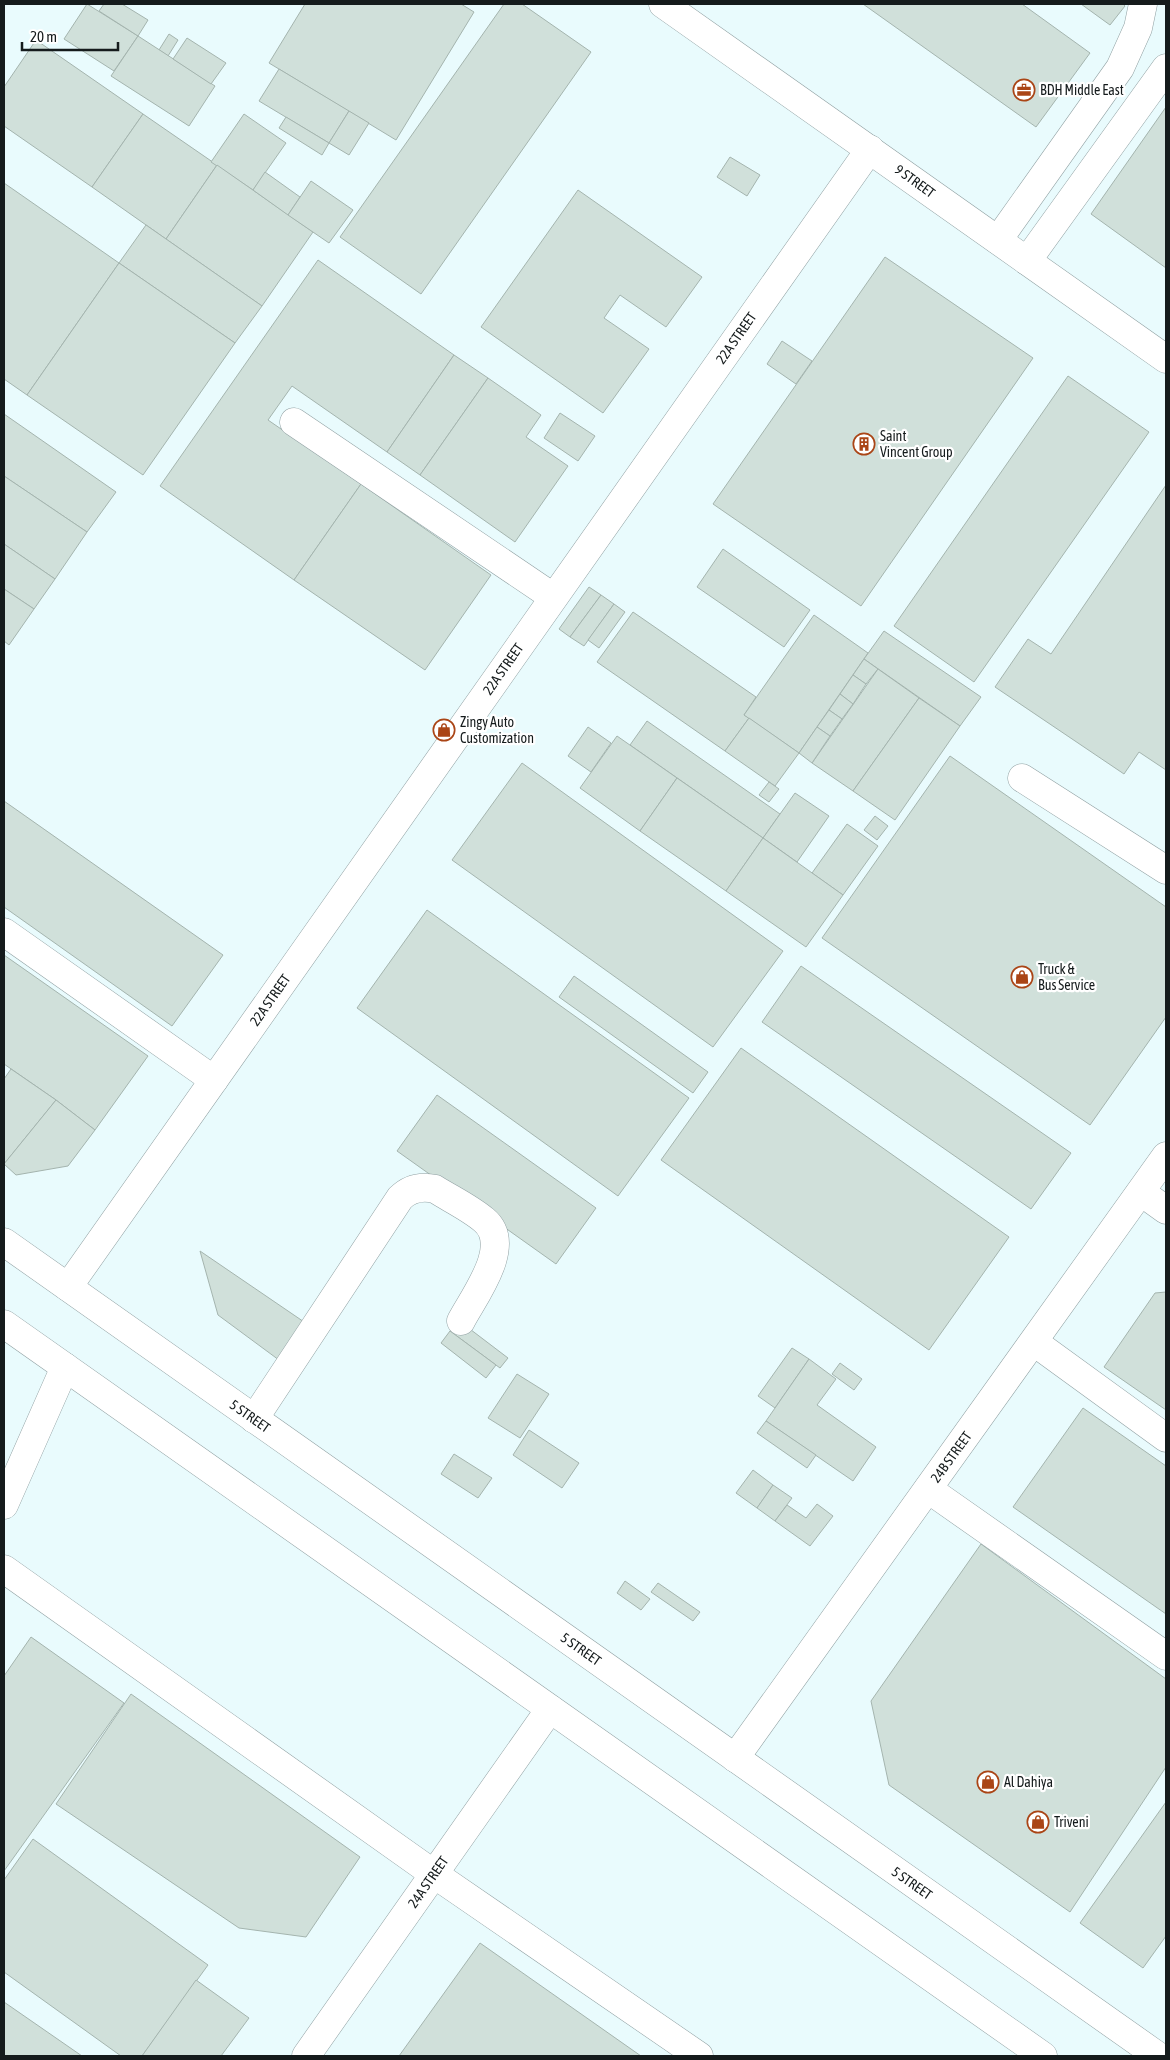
<svg xmlns="http://www.w3.org/2000/svg" width="1170" height="2060" font-family="'Asap Condensed',sans-serif">
<style>
.building{fill:#d0e0da;stroke:#a4b4ae}
.lines{fill:none;stroke-linecap:round;stroke-linejoin:round}
.minor-casing{stroke:#91a1a3;stroke-width:29}
.minor{stroke:#fff;stroke-width:28}
.labels{text-anchor:middle;dominant-baseline:central;stroke-width:4.5;stroke-linejoin:round;paint-order:stroke}
.poi-label{font-size:14px;fill:#151b1c;stroke:#fff;text-anchor:start}
.street-label{font-size:14px;fill:#151b1c;stroke:#fff}
</style>
<rect width="100%" height="100%" fill="#e9fbfd"/>
<!-- building -->
<g class="building">
<path d="M 87,4 L 138,36 L 114,71 L 64,39 Z"/>
<path d="M 104,4 L 122,4 L 148,20 L 138,36 L 99,11 Z"/>
<path d="M 305,4 L 461,4 L 474,12 L 396,140 L 269,63 Z"/>
<path d="M 504,4 L 522,4 L 591,52 L 421,294 L 340,237 Z"/>
<path d="M 863,4 L 1022,4 L 1090,53 L 1036,127 Z"/>
<path d="M 1081,4 L 1123,4 L 1125,6 L 1110,25 Z"/>
<path d="M 169,34 L 178,40 L 168,56 L 159,50 Z"/>
<path d="M 138,36 L 215,86 L 189,126 L 111,76 Z"/>
<path d="M 187,38 L 226,63 L 211,84 L 173,59 Z"/>
<path d="M 36,40 L 143,114 L 92,187 L 4,126 L 4,87 Z"/>
<path d="M 279,69 L 349,111 L 329,143 L 259,101 Z"/>
<path d="M 1166,107 L 1166,268 L 1091,214 Z"/>
<path d="M 349,111 L 369,123 L 349,155 L 329,143 Z"/>
<path d="M 143,114 L 217,165 L 166,239 L 92,187 Z"/>
<path d="M 244,114 L 286,143 L 253,190 L 211,162 Z"/>
<path d="M 286,117 L 329,143 L 322,155 L 279,128 Z"/>
<path d="M 730,157 L 760,175 L 747,196 L 717,177 Z"/>
<path d="M 217,165 L 313,232 L 262,306 L 166,239 Z"/>
<path d="M 265,172 L 300,197 L 288,215 L 253,190 Z"/>
<path d="M 311,181 L 353,210 L 329,243 L 288,215 Z"/>
<path d="M 4,183 L 119,263 L 27,395 L 4,379 Z"/>
<path d="M 578,190 L 702,277 L 666,327 L 620,295 L 604,318 L 649,349 L 603,413 L 481,327 Z"/>
<path d="M 146,225 L 262,306 L 235,343 L 119,263 Z"/>
<path d="M 885,257 L 1033,358 L 861,606 L 713,504 Z"/>
<path d="M 318,260 L 454,355 L 387,452 L 292,386 L 268,420 L 361,484 L 294,580 L 160,486 Z"/>
<path d="M 119,263 L 235,343 L 143,475 L 27,395 Z"/>
<path d="M 782,341 L 812,361 L 796,384 L 767,364 Z"/>
<path d="M 454,355 L 488,378 L 420,475 L 387,452 Z"/>
<path d="M 1068,376 L 1149,432 L 974,682 L 894,626 Z"/>
<path d="M 488,378 L 541,415 L 526,437 L 568,466 L 515,542 L 420,475 Z"/>
<path d="M 560,413 L 595,436 L 578,461 L 544,438 Z"/>
<path d="M 4,414 L 116,492 L 87,532 L 4,476 Z"/>
<path d="M 4,476 L 87,532 L 55,579 L 4,544 Z"/>
<path d="M 361,484 L 491,575 L 425,670 L 294,580 Z"/>
<path d="M 1166,485 L 1166,770 L 1139,752 L 1124,774 L 995,687 L 1028,639 L 1051,654 Z"/>
<path d="M 4,544 L 55,579 L 34,609 L 4,589 Z"/>
<path d="M 723,549 L 810,610 L 784,647 L 697,587 Z"/>
<path d="M 589,587 L 601,595 L 570,637 L 559,629 Z"/>
<path d="M 4,589 L 34,609 L 9,645 L 4,641 Z"/>
<path d="M 601,595 L 614,604 L 584,646 L 570,637 Z"/>
<path d="M 614,604 L 625,612 L 599,648 L 588,640 Z"/>
<path d="M 633,612 L 756,697 L 744,715 L 749,718 L 725,751 L 597,662 Z"/>
<path d="M 814,615 L 868,653 L 799,753 L 744,715 Z"/>
<path d="M 884,631 L 981,697 L 960,726 L 864,659 Z"/>
<path d="M 864,659 L 878,669 L 866,684 L 853,675 Z"/>
<path d="M 878,669 L 919,698 L 853,791 L 812,763 Z"/>
<path d="M 853,675 L 866,684 L 853,704 L 840,694 Z"/>
<path d="M 840,694 L 853,704 L 842,719 L 829,710 Z"/>
<path d="M 919,698 L 960,726 L 895,820 L 853,791 Z"/>
<path d="M 829,710 L 842,719 L 830,736 L 817,727 Z"/>
<path d="M 749,718 L 799,753 L 775,786 L 725,751 Z"/>
<path d="M 647,721 L 780,814 L 763,838 L 630,745 Z"/>
<path d="M 588,727 L 611,743 L 591,772 L 568,756 Z"/>
<path d="M 817,727 L 830,736 L 812,763 L 799,753 Z"/>
<path d="M 617,736 L 677,778 L 640,831 L 580,788 Z"/>
<path d="M 950,756 L 1166,907 L 1166,1017 L 1090,1125 L 822,938 Z"/>
<path d="M 522,763 L 783,951 L 713,1047 L 452,860 Z"/>
<path d="M 677,778 L 763,838 L 726,891 L 640,831 Z"/>
<path d="M 769,782 L 779,789 L 769,802 L 759,795 Z"/>
<path d="M 795,793 L 829,816 L 797,862 L 763,838 Z"/>
<path d="M 4,801 L 223,955 L 172,1026 L 4,907 Z"/>
<path d="M 875,816 L 888,826 L 877,840 L 864,830 Z"/>
<path d="M 847,824 L 878,846 L 843,895 L 812,873 Z"/>
<path d="M 763,838 L 843,895 L 806,947 L 726,891 Z"/>
<path d="M 427,910 L 689,1098 L 618,1196 L 357,1008 Z"/>
<path d="M 4,955 L 148,1056 L 95,1130 L 56,1100 L 4,1064 Z"/>
<path d="M 801,966 L 1071,1153 L 1031,1209 L 762,1022 Z"/>
<path d="M 574,976 L 708,1072 L 693,1093 L 559,997 Z"/>
<path d="M 741,1048 L 1009,1237 L 929,1350 L 661,1160 Z"/>
<path d="M 11,1069 L 56,1100 L 4,1164 L 4,1079 Z"/>
<path d="M 437,1095 L 596,1208 L 556,1264 L 397,1151 Z"/>
<path d="M 56,1100 L 95,1130 L 68,1166 L 16,1175 L 4,1164 Z"/>
<path d="M 200,1251 L 310,1326 L 283,1363 L 218,1315 Z"/>
<path d="M 1166,1292 L 1166,1410 L 1104,1367 L 1155,1293 Z"/>
<path d="M 458,1320 L 508,1358 L 500,1368 L 450,1331 Z"/>
<path d="M 450,1331 L 496,1365 L 486,1378 L 441,1343 Z"/>
<path d="M 792,1348 L 809,1359 L 775,1408 L 758,1396 Z"/>
<path d="M 809,1359 L 836,1379 L 817,1405 L 876,1447 L 853,1481 L 766,1421 Z"/>
<path d="M 840,1363 L 862,1379 L 854,1390 L 832,1374 Z"/>
<path d="M 517,1374 L 549,1394 L 520,1438 L 488,1418 Z"/>
<path d="M 1083,1408 L 1166,1466 L 1166,1614 L 1013,1507 Z"/>
<path d="M 766,1421 L 816,1455 L 807,1468 L 757,1433 Z"/>
<path d="M 529,1430 L 579,1463 L 562,1488 L 513,1455 Z"/>
<path d="M 454,1454 L 492,1478 L 478,1498 L 441,1474 Z"/>
<path d="M 753,1470 L 773,1485 L 757,1508 L 736,1493 Z"/>
<path d="M 773,1485 L 792,1498 L 775,1521 L 757,1508 Z"/>
<path d="M 817,1504 L 833,1516 L 810,1546 L 775,1521 L 787,1505 L 806,1518 Z"/>
<path d="M 981,1544 L 1166,1679 L 1166,1767 L 1070,1912 L 889,1785 L 871,1701 Z"/>
<path d="M 625,1581 L 650,1599 L 641,1610 L 617,1593 Z"/>
<path d="M 658,1583 L 700,1612 L 693,1621 L 651,1592 Z"/>
<path d="M 31,1637 L 124,1703 L 4,1871 L 4,1676 Z"/>
<path d="M 131,1694 L 360,1857 L 306,1937 L 239,1928 L 56,1804 Z"/>
<path d="M 1166,1802 L 1166,1936 L 1143,1968 L 1080,1923 Z"/>
<path d="M 33,1839 L 208,1965 L 142,2056 L 121,2056 L 4,1972 L 4,1880 Z"/>
<path d="M 480,1943 L 641,2056 L 399,2056 Z"/>
<path d="M 196,1980 L 249,2018 L 221,2056 L 142,2056 Z"/>
<path d="M 4,2002 L 82,2056 L 4,2056 Z"/>
</g>
<g class="lines">
<!-- minor casing -->
<g class="minor-casing">
<g id="minor">
<path d="M 663,4 L 1166,359"/>
<path d="M 998,240 L 1120,68 L 1138,28 L 1143,4"/>
<path d="M 1027,261 L 1166,68"/>
<path d="M 294,422 L 553,597"/>
<path d="M 1022,778 L 1166,870"/>
<path d="M 4,932 L 214,1080"/>
<path d="M 1141,1192 L 1166,1210"/>
<path d="M 4,1242 L 1158,2056"/>
<path d="M 68,1287 L 870,149"/>
<path d="M 4,1324 L 1043,2056"/>
<path d="M 1034,1342 L 1166,1438"/>
<path d="M 254,1419 L 400,1198 C 410,1188 422,1186 435,1189 C 451,1199 470,1208 484,1220 C 514,1245 474,1296 461,1321"/>
<path d="M 928,1489 L 1166,1656"/>
<path d="M 4,1505 L 65,1367"/>
<path d="M 4,1569 L 434,1874 L 699,2056"/>
<path d="M 735,1758 L 1166,1156"/>
<path d="M 306,2056 L 550,1709"/>
</g>
</g>
<!-- minor -->
<use href="#minor" class="minor"/>
</g>
<!-- icons -->
<defs>
<g id="office-ring" transform="scale(1.125)"><circle r="9.5" fill="#fff" stroke="#aa4516" stroke-width="1.5"/><path d="M-6-3h4V-5.5h4V-3h4V5H-6ZM-1-4.5V-3h2v-1.5ZM-6 0V1H6V0Z" fill="#aa4516"/></g>
<g id="building-ring" transform="scale(1.125)"><circle r="9.5" fill="#fff" stroke="#aa4516" stroke-width="1.5"/><path d="M-4-6H4V6H1V3H-1V6H-4ZM-2.5-4.3h1.7v1.8h-1.7ZM.8-4.3h1.7v1.8H.8ZM-2.5-1h1.7V.8h-1.7ZM.8-1h1.7V.8H.8Z" fill="#aa4516"/></g>
<g id="shop-ring" transform="scale(1.125)"><circle r="9.5" fill="#fff" stroke="#aa4516" stroke-width="1.5"/><path d="M-5-2.5h2.3a2.7 3.5 0 0 1 5.4 0H5L5.5 6h-11ZM-1.5-2.5h3a1.5 2.3 0 0 0-3 0Z" fill="#aa4516"/></g>
</defs>
<g fill-rule="evenodd">
<use href="#office-ring" x="1024" y="90"/>
<use href="#building-ring" x="864" y="444"/>
<use href="#shop-ring" x="444" y="730"/>
<use href="#shop-ring" x="1022" y="977"/>
<use href="#shop-ring" x="988" y="1782"/>
<use href="#shop-ring" x="1038" y="1822"/>
</g>
<g class="labels">
<!-- poi labels -->
<g class="poi-label">
<text x="1040" y="90">BDH Middle East</text>
<text x="880" y="436">Saint<tspan x="880" dy="16">Vincent Group</tspan></text>
<text x="460" y="722">Zingy Auto<tspan x="460" dy="16">Customization</tspan></text>
<text x="1038" y="969">Truck &amp;<tspan x="1038" dy="16">Bus Service</tspan></text>
<text x="1004" y="1782">Al Dahiya</text>
<text x="1054" y="1822">Triveni</text>
</g>
<!-- street labels -->
<g class="street-label">
<text transform="translate(915 181) rotate(36)">9 STREET</text>
<text transform="translate(736 338) rotate(-55)">22A STREET</text>
<text transform="translate(503 669) rotate(-55)">22A STREET</text>
<text transform="translate(270 1000) rotate(-55)">22A STREET</text>
<text transform="translate(250 1416) rotate(35)">5 STREET</text>
<text transform="translate(951 1457) rotate(-54)">24B STREET</text>
<text transform="translate(581 1649) rotate(35)">5 STREET</text>
<text transform="translate(428 1882) rotate(-55)">24A STREET</text>
<text transform="translate(912 1883) rotate(35)">5 STREET</text>
</g>
</g>
<!-- border -->
<rect width="1170" height="2060" fill="none" stroke="#151b1c" stroke-width="10"/>
<!-- scale -->
<path d="M22 42v8h96v-8" fill="none" stroke="#151b1c" stroke-width="2.5"/>
<text x="30" y="42" font-size="15" fill="#151b1c" stroke="#ffffff" stroke-width="4" paint-order="stroke">20 m</text>
</svg>
